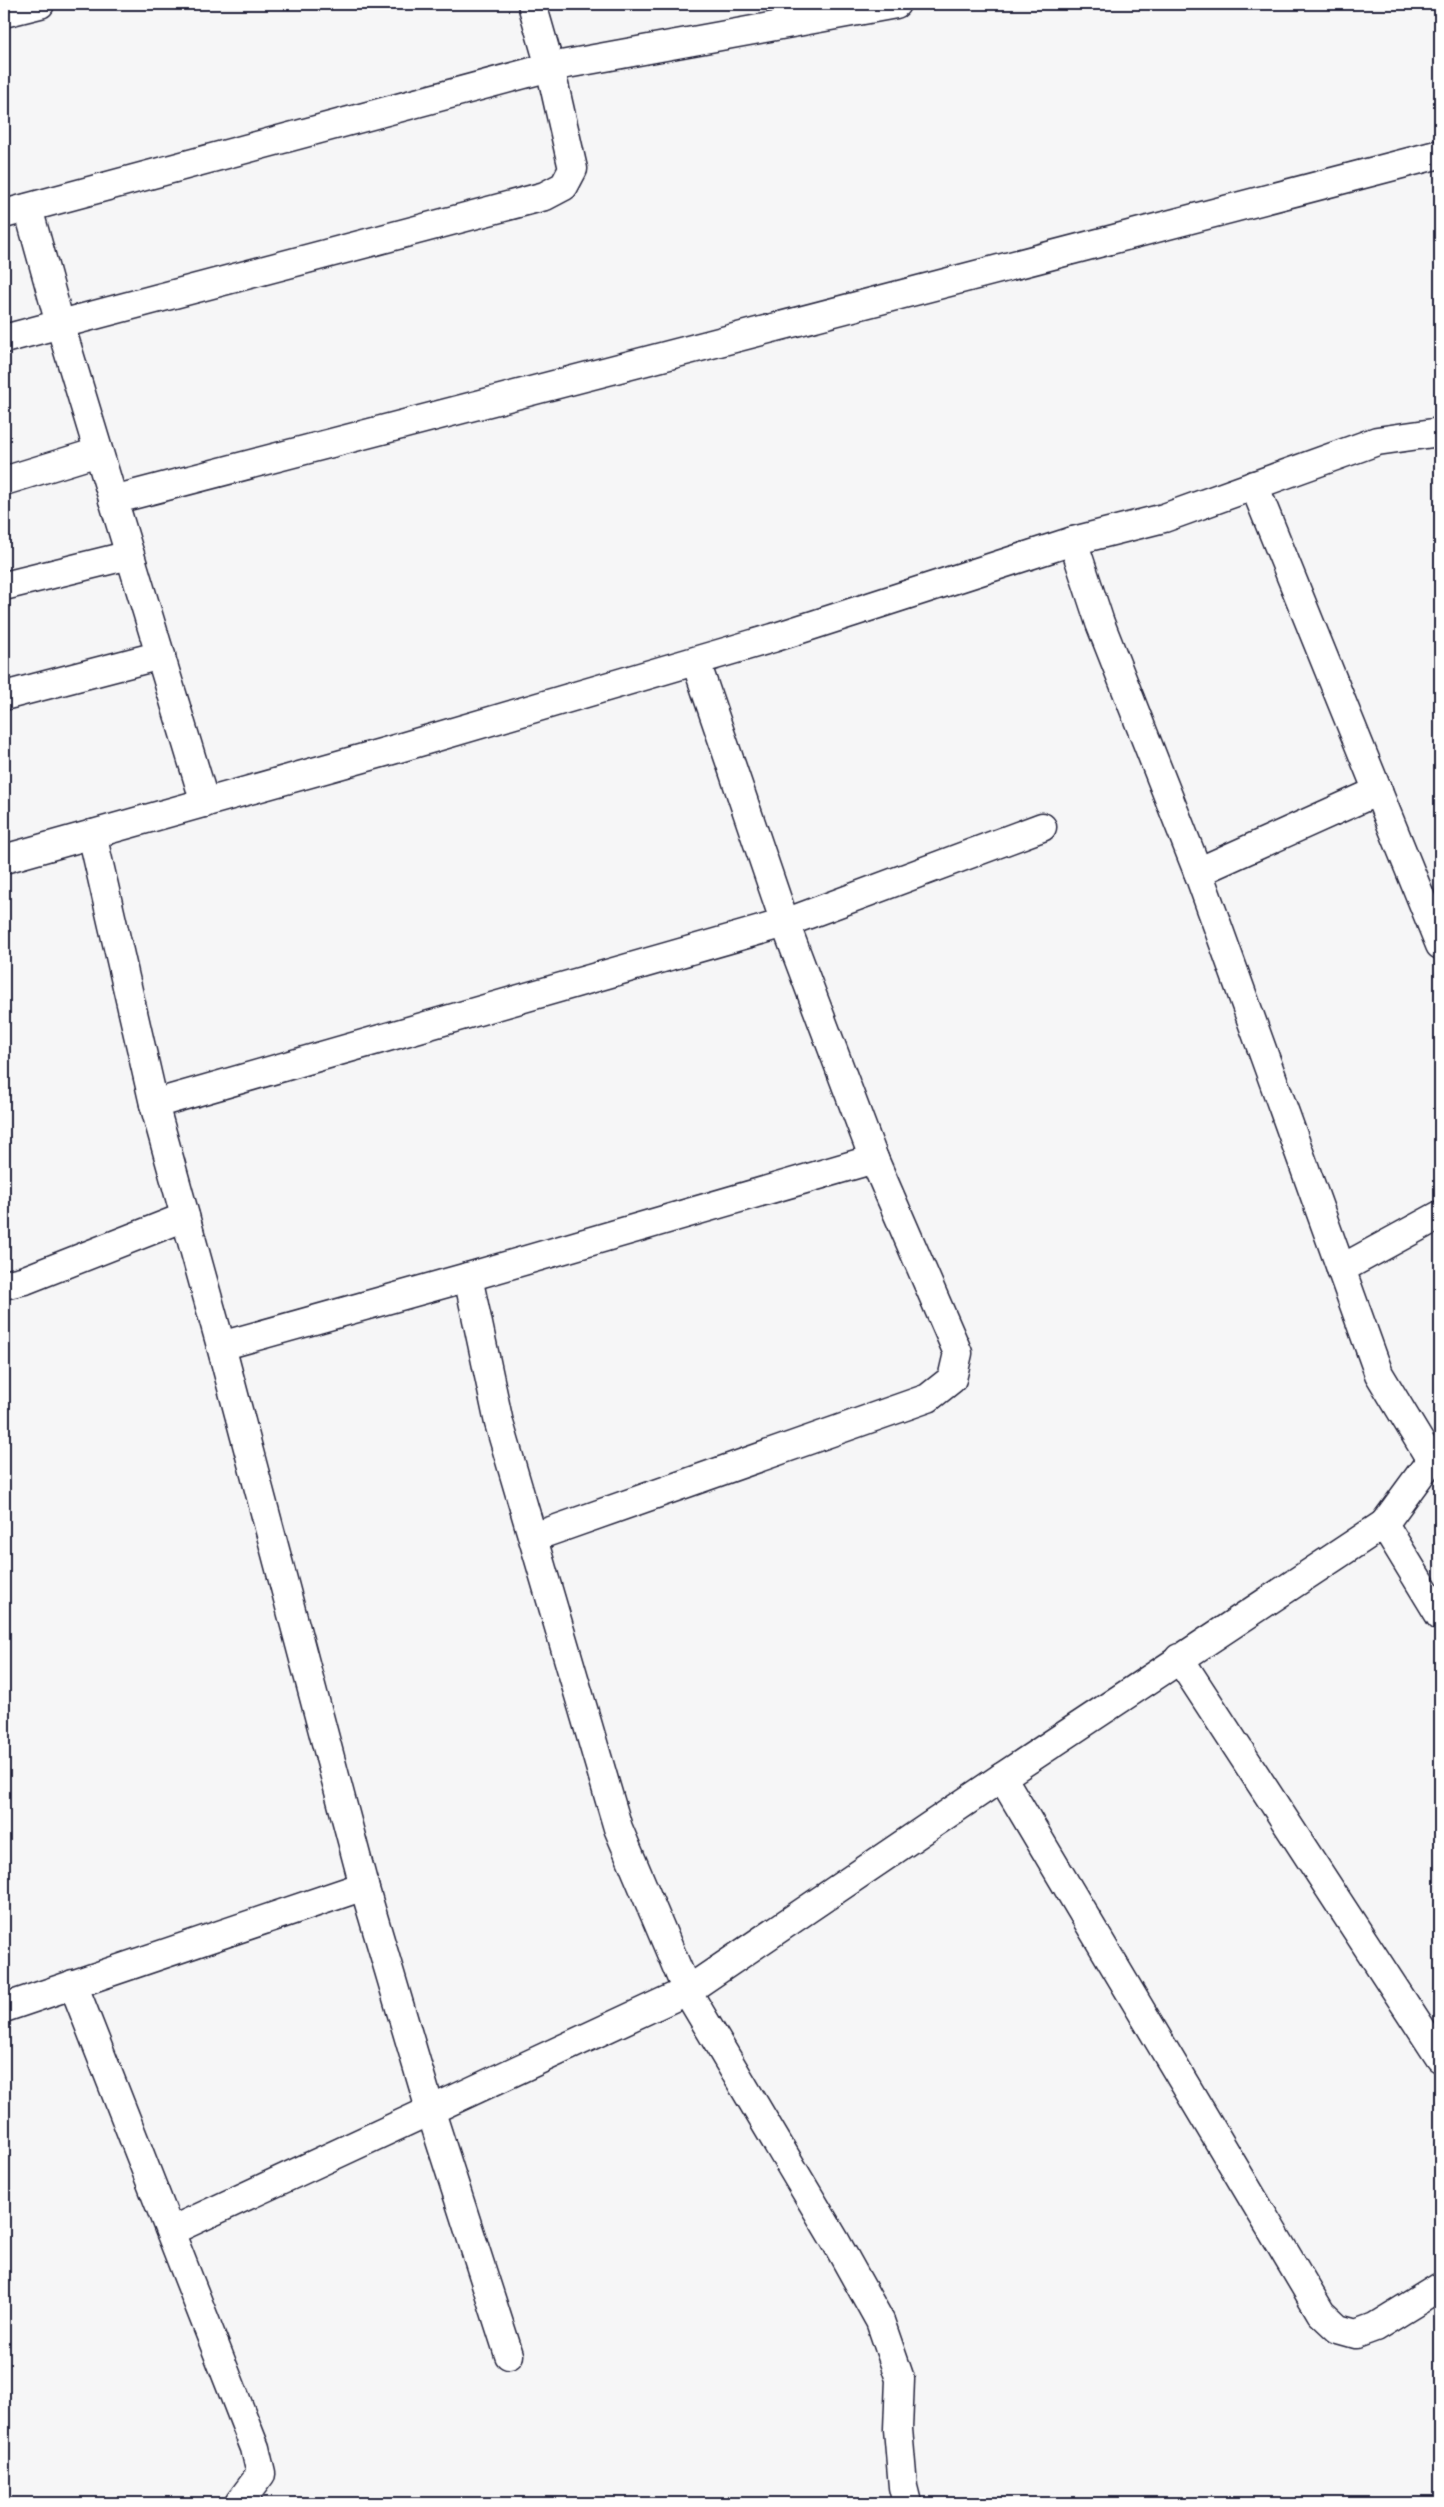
<svg xmlns="http://www.w3.org/2000/svg" width="1444" height="2507" font-family="Mynerve,sans-serif">
<style>
.lines{fill:none;stroke-linecap:round;stroke-linejoin:round}
.minor-casing{stroke:#22223b;stroke-width:31}
.tertiary-casing{stroke:#22223b;stroke-width:31}
.minor{stroke:#fff;stroke-width:28}
.tertiary{stroke:#fff;stroke-width:28}
</style>
<rect width="100%" height="100%" fill="#f6f6f7"/>
<filter id="ink" filterUnits="userSpaceOnUse"><feTurbulence type="fractalNoise" baseFrequency=".02" numOctaves="2"/><feDisplacementMap in="SourceGraphic" scale="10" xChannelSelector="R" yChannelSelector="G"/><feConvolveMatrix kernelMatrix="1 2 1 2 8 2 1 2 1" color-interpolation-filters="sRGB"/></filter>
<g filter="url(#ink)">
<g class="lines">
<!-- minor casing -->
<g class="minor-casing">
<g id="minor">
<path d="M 28,208 L 60,324 L 205,803"/>
<path d="M 4,214 L 550,67 L 896,4"/>
<path d="M 4,339 L 545,196 L 564,186 L 573,169 L 550,67 L 532,4"/>
<path d="M 4,481 L 98,452"/>
<path d="M 1254,485 L 1440,945"/>
<path d="M 113,500 L 1440,154"/>
<path d="M 1073,541 L 1100,623 L 1198,872 L 1379,1374 L 1431,1460 L 1440,1456"/>
<path d="M 4,586 L 130,555"/>
<path d="M 4,696 L 161,655"/>
<path d="M 92,834 L 154,1104 L 221,1346 L 364,1886 L 430,2109 L 509,2355"/>
<path d="M 4,859 L 392,750 L 773,638 L 1073,541 L 1164,518 L 1377,441 L 1440,432"/>
<path d="M 1198,872 L 1378,791"/>
<path d="M 154,1104 L 785,923 L 1042,827"/>
<path d="M 1341,1269 L 1440,1215"/>
<path d="M 4,1285 L 25,1280 L 185,1217"/>
<path d="M 221,1346 L 468,1277 L 874,1159"/>
<path d="M 1431,1460 L 1384,1524 L 1440,1616"/>
<path d="M 534,1537 L 928,1398 L 952,1379 L 958,1353 L 874,1159 L 785,923 L 696,662"/>
<path d="M 1179,1658 L 1440,2058"/>
<path d="M 1002,1777 L 1321,2313 L 1338,2329 L 1356,2334 L 1375,2327 L 1440,2287"/>
<path d="M 73,1984 L 255,2448 L 261,2474 L 239,2503"/>
<path d="M 4,2008 L 364,1886"/>
<path d="M 171,2231 L 687,1991 L 618,1828 L 499,1423 L 468,1277"/>
<path d="M 907,2503 L 903,2487 L 898,2429 L 900,2379 L 880,2321 L 836,2242 L 687,1991 L 1002,1777 L 1384,1524"/>
</g>
</g>
<!-- tertiary casing -->
<g class="tertiary-casing">
<path id="tertiary" d="M 4,13 L 40,4"/>
</g>
<!-- minor -->
<use href="#minor" class="minor"/>
<!-- tertiary -->
<use href="#tertiary" class="tertiary"/>
</g>
</g>
<!-- margin -->
<rect width="1444" height="2507" fill="none" stroke="#fff" stroke-width="20"/>
<rect x="10" y="10" width="1424" height="2487" fill="none" stroke="#22223b" stroke-width="2" filter="url(#ink)"/>
</svg>
